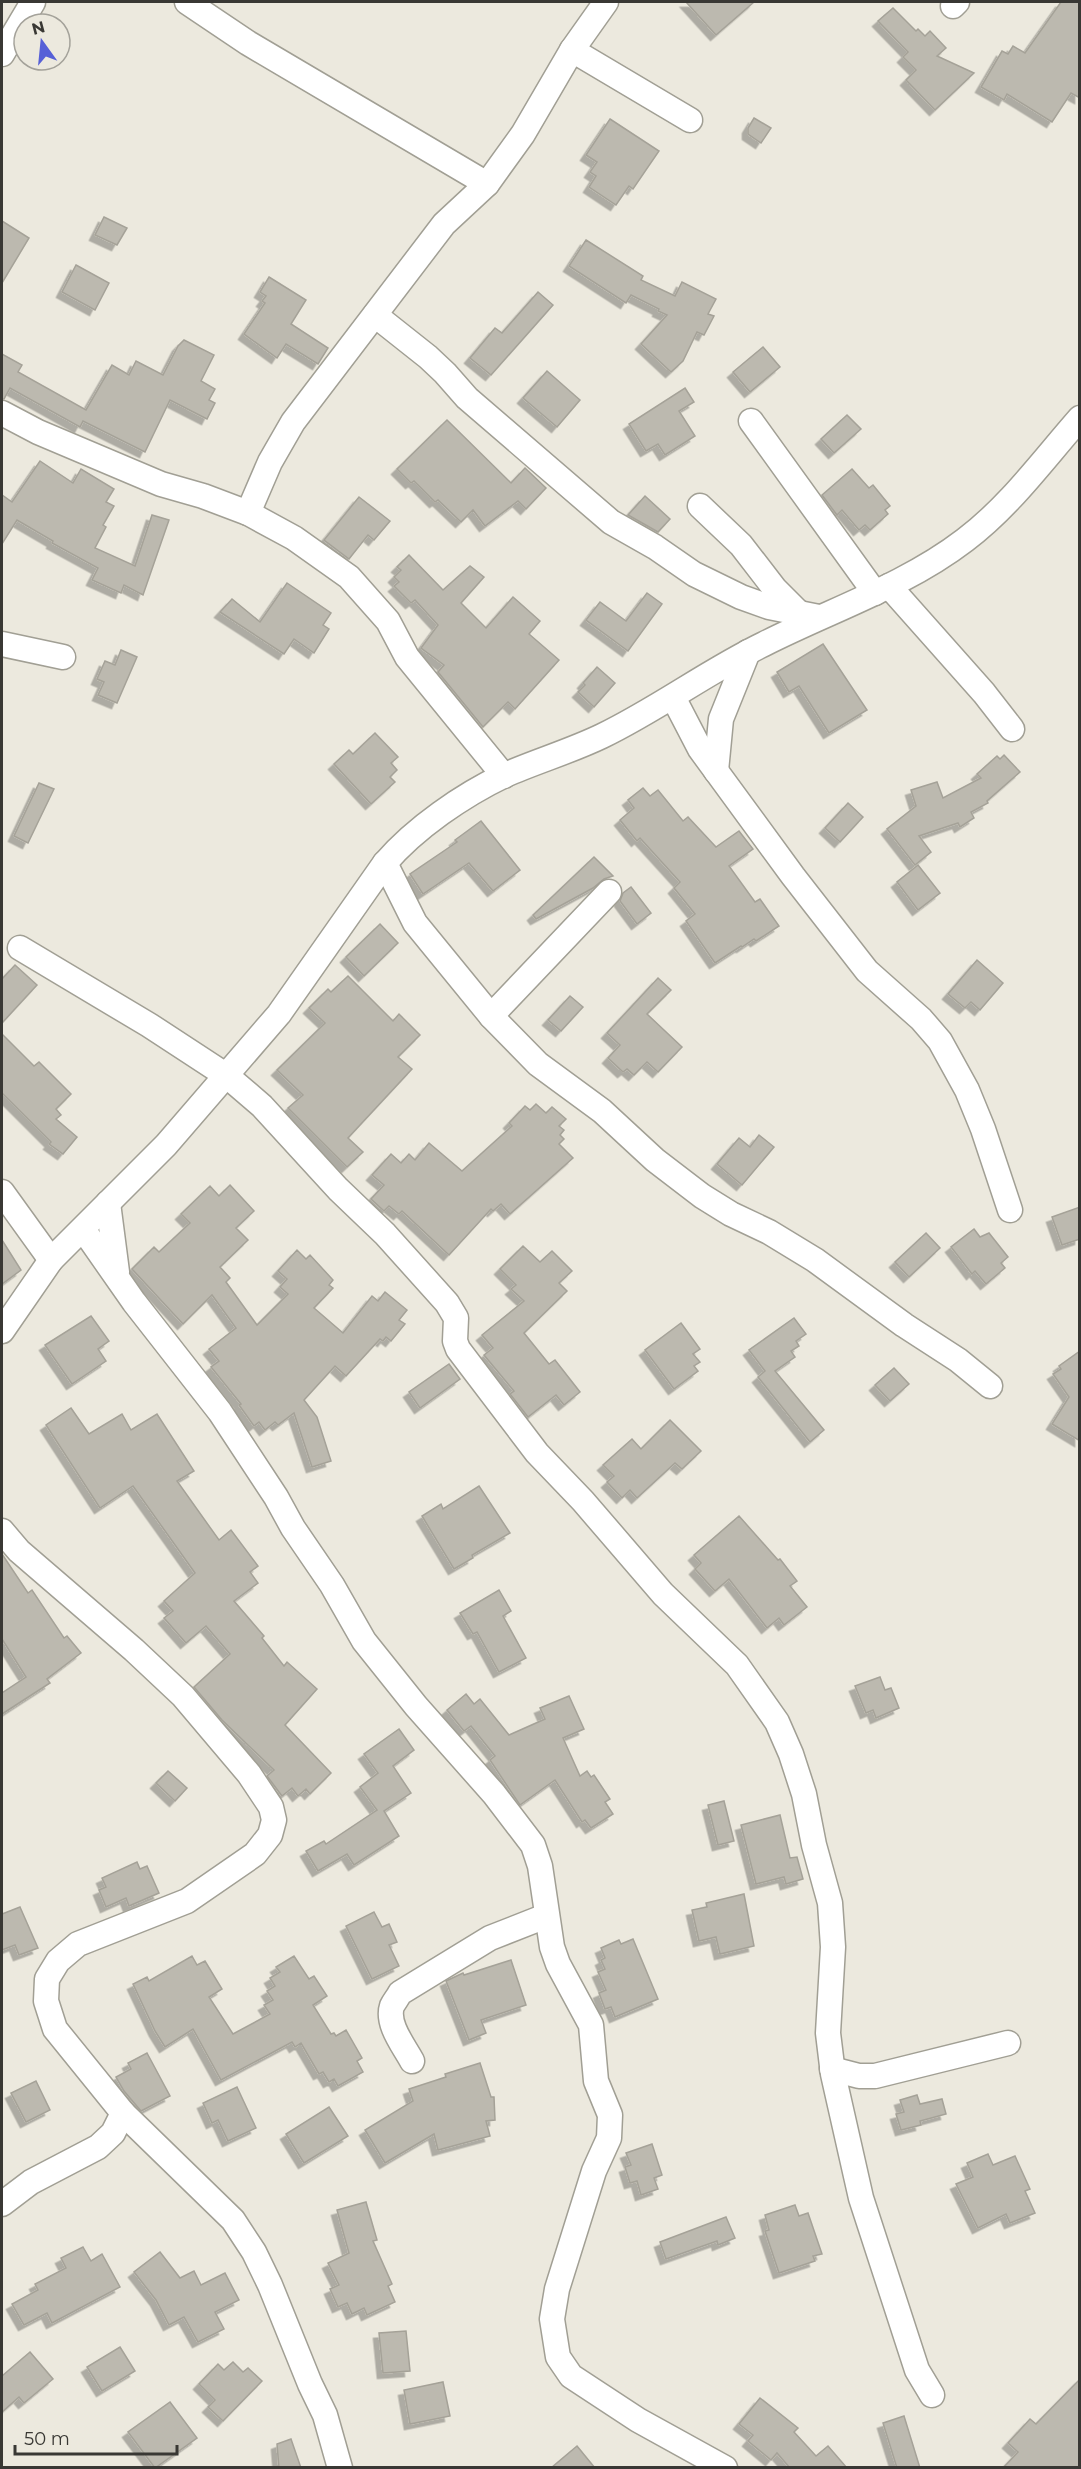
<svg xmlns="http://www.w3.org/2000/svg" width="1081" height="2469" font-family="Montserrat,sans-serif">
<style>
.building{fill:#bcb9af;stroke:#a5a298;stroke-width:1.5;filter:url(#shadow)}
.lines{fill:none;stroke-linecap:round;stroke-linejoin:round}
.street-casing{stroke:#a19f94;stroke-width:27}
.street{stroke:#fff;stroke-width:24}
</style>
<defs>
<filter id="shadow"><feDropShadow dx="-5.5" dy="5.5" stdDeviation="0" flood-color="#0004"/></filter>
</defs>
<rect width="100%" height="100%" fill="#ece9de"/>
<!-- building -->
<g class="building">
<path d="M 686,2 L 754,2 L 716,35 Z"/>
<path d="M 1061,2 L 1080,2 L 1080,98 L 1071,93 L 1052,122 L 1007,94 L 1004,100 L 981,87 L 1002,51 L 1008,54 L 1013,46 L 1025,53 Z"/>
<path d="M 893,8 L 916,31 L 918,29 L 925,36 L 930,31 L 946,48 L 937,56 L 974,73 L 935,110 L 906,80 L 916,70 L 903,57 L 908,52 L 878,21 Z"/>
<path d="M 754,118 L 771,128 L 761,143 L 748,134 L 748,128 Z"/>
<path d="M 610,119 L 659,151 L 633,189 L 629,186 L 616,205 L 589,187 L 596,176 L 590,172 L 597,162 L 586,155 Z"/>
<path d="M 104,217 L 127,228 L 117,245 L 95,235 Z"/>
<path d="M 2,221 L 29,238 L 2,283 Z"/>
<path d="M 586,240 L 643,276 L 641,280 L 675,296 L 682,282 L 716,299 L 708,314 L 714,316 L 704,335 L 697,332 L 683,361 L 671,372 L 641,344 L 667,315 L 658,311 L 659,309 L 631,295 L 626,303 L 569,266 Z"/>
<path d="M 76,265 L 109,283 L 95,310 L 62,292 Z"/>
<path d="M 269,277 L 306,300 L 291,324 L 328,348 L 318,364 L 286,344 L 277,358 L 244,334 L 265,303 L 262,301 L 266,296 L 260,292 Z"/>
<path d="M 538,292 L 553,305 L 491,375 L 470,358 L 495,328 L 502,333 Z"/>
<path d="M 184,340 L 214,355 L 201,381 L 215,389 L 209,400 L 215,403 L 207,419 L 170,400 L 145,452 L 83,421 L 80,427 L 10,388 L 4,399 L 2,399 L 2,354 L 22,365 L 18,372 L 86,410 L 112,365 L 129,375 L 136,361 L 163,375 L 178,346 Z"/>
<path d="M 763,347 L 780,367 L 750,392 L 733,372 Z"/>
<path d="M 547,371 L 580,400 L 557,427 L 523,398 Z"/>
<path d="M 685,388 L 694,402 L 679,411 L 695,436 L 665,455 L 658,444 L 646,451 L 629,424 Z"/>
<path d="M 847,415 L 861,429 L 834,453 L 821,439 Z"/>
<path d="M 447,420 L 511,483 L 525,468 L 546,488 L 526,509 L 518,501 L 485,526 L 473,510 L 461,522 L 438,500 L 435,502 L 414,481 L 411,483 L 397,469 Z"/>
<path d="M 40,461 L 73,483 L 81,469 L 114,489 L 106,502 L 114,506 L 103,525 L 106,527 L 95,548 L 135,566 L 152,515 L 169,520 L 143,595 L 124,585 L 121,593 L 92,580 L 98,568 L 52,543 L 53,541 L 17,520 L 2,544 L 2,495 L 12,502 Z"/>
<path d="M 852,469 L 869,488 L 873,485 L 890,506 L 885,510 L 888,514 L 870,530 L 865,525 L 859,530 L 842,510 L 837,515 L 822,495 Z"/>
<path d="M 645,496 L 670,519 L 658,532 L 628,515 Z"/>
<path d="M 359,497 L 390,521 L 374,540 L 368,535 L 349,559 L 324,540 Z"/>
<path d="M 409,555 L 443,590 L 470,566 L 484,577 L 461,603 L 486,628 L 513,597 L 540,621 L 529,634 L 559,660 L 515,709 L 508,702 L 483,727 L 438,672 L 444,665 L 421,648 L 438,625 L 415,600 L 411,603 L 394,586 L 399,582 L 394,577 L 401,570 L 397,567 Z"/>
<path d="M 287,583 L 331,613 L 323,625 L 329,629 L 314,653 L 294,639 L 284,654 L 220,612 L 232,599 L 260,622 Z"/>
<path d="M 647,593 L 662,604 L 628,651 L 586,620 L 600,602 L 626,621 Z"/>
<path d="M 823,644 L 867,710 L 829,733 L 799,686 L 789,692 L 777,672 Z"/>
<path d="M 121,650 L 137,657 L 117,703 L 98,695 L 104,682 L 97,679 L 105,661 L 115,665 Z"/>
<path d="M 597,667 L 615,683 L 594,707 L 578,692 L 585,685 L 583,683 Z"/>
<path d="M 375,733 L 398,757 L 391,763 L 397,770 L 390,777 L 395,782 L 371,804 L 334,764 L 349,750 L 353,754 Z"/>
<path d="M 1004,755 L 1020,772 L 987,801 L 988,803 L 971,812 L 974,818 L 960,827 L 958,823 L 919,836 L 931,852 L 915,865 L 887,829 L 916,806 L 911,790 L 937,782 L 943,798 L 981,778 L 977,774 L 997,756 L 1000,759 Z"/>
<path d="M 39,783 L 54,789 L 28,843 L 14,836 Z"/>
<path d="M 643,788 L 650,796 L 658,790 L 683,821 L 688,817 L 716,847 L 739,831 L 753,849 L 729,866 L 755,902 L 760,899 L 779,926 L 756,941 L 754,939 L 742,947 L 741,946 L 715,963 L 686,921 L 695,914 L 674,888 L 680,882 L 640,838 L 637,841 L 620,820 L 634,808 L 628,800 Z"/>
<path d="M 848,803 L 863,817 L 840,842 L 825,828 Z"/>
<path d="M 481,821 L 520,870 L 493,891 L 469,863 L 423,894 L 410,874 L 457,842 L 455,840 Z"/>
<path d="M 594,857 L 613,876 L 604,879 L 593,888 L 536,919 L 533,915 Z"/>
<path d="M 918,865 L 940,893 L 918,910 L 897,882 Z"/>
<path d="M 631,887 L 651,913 L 637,924 L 620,901 L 623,893 Z"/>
<path d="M 380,924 L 398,943 L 364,976 L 346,957 Z"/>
<path d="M 977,960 L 1003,983 L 980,1010 L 971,1002 L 965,1008 L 948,994 Z"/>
<path d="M 15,965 L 37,985 L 2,1023 L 2,979 Z"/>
<path d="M 348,976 L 393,1021 L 399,1014 L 420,1035 L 398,1057 L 412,1069 L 348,1138 L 363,1152 L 347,1167 L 288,1108 L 303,1095 L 277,1070 L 325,1023 L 309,1008 L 328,989 L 331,992 Z"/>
<path d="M 658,978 L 671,990 L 647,1014 L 682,1047 L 658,1072 L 647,1062 L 634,1075 L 627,1069 L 623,1072 L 608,1058 L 620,1045 L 607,1033 Z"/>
<path d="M 570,996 L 583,1007 L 561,1031 L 548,1020 Z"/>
<path d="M 2,1034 L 34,1066 L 39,1062 L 71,1094 L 56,1109 L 61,1115 L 56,1119 L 77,1137 L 63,1154 L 49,1144 L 51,1142 L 2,1093 Z"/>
<path d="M 536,1104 L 546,1113 L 552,1107 L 566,1119 L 559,1126 L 564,1130 L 560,1135 L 564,1139 L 559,1144 L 573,1158 L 510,1214 L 501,1204 L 493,1211 L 491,1209 L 449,1255 L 402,1211 L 399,1214 L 389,1206 L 384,1211 L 371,1199 L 384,1185 L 372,1175 L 391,1154 L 401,1163 L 409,1154 L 415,1160 L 429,1143 L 462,1171 L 512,1126 L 509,1123 L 525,1106 L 530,1110 Z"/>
<path d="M 759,1135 L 774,1147 L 742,1185 L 717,1164 L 739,1138 L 750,1147 Z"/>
<path d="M 230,1185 L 254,1211 L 236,1228 L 248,1240 L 220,1267 L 230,1278 L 226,1282 L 257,1325 L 288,1294 L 280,1287 L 287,1279 L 278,1271 L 297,1250 L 306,1259 L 310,1255 L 333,1280 L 329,1285 L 333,1288 L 314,1308 L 343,1333 L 372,1296 L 378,1301 L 385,1292 L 407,1310 L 399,1320 L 405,1324 L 391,1341 L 386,1337 L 383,1341 L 380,1339 L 346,1376 L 335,1366 L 304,1400 L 317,1417 L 331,1461 L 312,1467 L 294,1413 L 278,1425 L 275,1422 L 265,1430 L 259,1422 L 254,1426 L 239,1405 L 241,1404 L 211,1367 L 219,1361 L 209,1349 L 236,1328 L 212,1295 L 183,1324 L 132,1269 L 154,1247 L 159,1252 L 190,1223 L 181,1214 L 210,1186 L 219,1196 Z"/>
<path d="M 1080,1207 L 1080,1239 L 1062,1245 L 1052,1217 Z"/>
<path d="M 974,1229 L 980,1237 L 989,1233 L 1008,1257 L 1001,1263 L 1005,1268 L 986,1284 L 975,1271 L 972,1274 L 951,1247 Z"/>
<path d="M 926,1233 L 940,1248 L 909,1277 L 895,1262 Z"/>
<path d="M 2,1240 L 21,1270 L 2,1284 Z"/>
<path d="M 523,1246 L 540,1262 L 552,1251 L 572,1271 L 559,1283 L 567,1291 L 524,1333 L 549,1364 L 555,1360 L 580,1392 L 564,1405 L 556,1395 L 528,1417 L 510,1394 L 514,1391 L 484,1355 L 493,1348 L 482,1335 L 524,1301 L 511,1289 L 516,1285 L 500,1269 Z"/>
<path d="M 91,1316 L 109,1341 L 98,1349 L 106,1361 L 72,1384 L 45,1345 Z"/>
<path d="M 794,1318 L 806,1334 L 796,1341 L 799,1346 L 791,1351 L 795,1357 L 775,1371 L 824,1430 L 810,1442 L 758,1377 L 765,1371 L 749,1350 Z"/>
<path d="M 681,1323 L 700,1349 L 693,1354 L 700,1362 L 694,1366 L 698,1371 L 674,1389 L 645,1350 Z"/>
<path d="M 1080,1351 L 1080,1441 L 1052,1424 L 1069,1397 L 1053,1374 L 1061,1369 L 1059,1366 Z"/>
<path d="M 449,1364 L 460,1379 L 420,1408 L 409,1392 Z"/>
<path d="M 894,1368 L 909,1384 L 890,1401 L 875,1385 Z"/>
<path d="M 71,1408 L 89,1434 L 122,1414 L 131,1430 L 157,1414 L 194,1471 L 177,1481 L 219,1540 L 231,1530 L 258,1566 L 250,1572 L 258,1583 L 234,1601 L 264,1636 L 262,1638 L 284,1666 L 287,1662 L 317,1689 L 285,1725 L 331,1773 L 310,1794 L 306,1789 L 298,1796 L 292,1788 L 282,1796 L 267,1776 L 274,1770 L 222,1720 L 194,1687 L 230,1654 L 206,1626 L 186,1643 L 164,1618 L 173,1611 L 164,1601 L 195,1573 L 133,1486 L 100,1508 L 46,1425 Z"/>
<path d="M 670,1420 L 701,1451 L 682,1469 L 675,1463 L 637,1498 L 630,1490 L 622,1498 L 607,1482 L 614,1476 L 603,1465 L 632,1439 L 641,1449 Z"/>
<path d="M 479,1486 L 510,1533 L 472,1555 L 473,1558 L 454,1569 L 422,1516 L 441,1504 L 443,1509 Z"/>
<path d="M 739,1516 L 778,1560 L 780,1559 L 797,1581 L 790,1586 L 807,1607 L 784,1625 L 779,1618 L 767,1628 L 729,1579 L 715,1591 L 695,1569 L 701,1563 L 694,1555 Z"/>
<path d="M 2,1554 L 28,1593 L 32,1590 L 64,1638 L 67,1636 L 81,1653 L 47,1679 L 50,1683 L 2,1714 L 2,1693 L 26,1677 L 2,1639 Z"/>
<path d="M 499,1590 L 511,1611 L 503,1616 L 526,1658 L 499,1672 L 477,1632 L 473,1634 L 460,1613 Z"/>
<path d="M 880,1677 L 885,1690 L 891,1688 L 899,1708 L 876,1718 L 873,1710 L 866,1713 L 855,1686 Z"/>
<path d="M 466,1694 L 474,1704 L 480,1699 L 509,1735 L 545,1719 L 540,1708 L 569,1696 L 584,1729 L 563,1738 L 580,1776 L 587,1771 L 591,1777 L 594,1775 L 610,1799 L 605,1802 L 613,1814 L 591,1828 L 585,1820 L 582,1822 L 555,1780 L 520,1805 L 490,1760 L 495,1756 L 471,1726 L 464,1731 L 447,1710 Z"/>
<path d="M 399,1729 L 414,1750 L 393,1766 L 411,1793 L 384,1811 L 399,1836 L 354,1865 L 347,1854 L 318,1871 L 306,1851 L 324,1841 L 326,1844 L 377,1810 L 360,1787 L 378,1773 L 364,1754 Z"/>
<path d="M 168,1771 L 187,1788 L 175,1801 L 156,1783 Z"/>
<path d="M 724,1801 L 734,1841 L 718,1845 L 708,1805 Z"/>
<path d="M 780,1815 L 790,1858 L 797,1857 L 803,1879 L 786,1884 L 784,1877 L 756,1884 L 741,1825 Z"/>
<path d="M 137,1862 L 140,1869 L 147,1866 L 159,1893 L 129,1906 L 126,1898 L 106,1907 L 99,1890 L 106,1887 L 102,1878 Z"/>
<path d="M 744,1894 L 754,1946 L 720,1954 L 716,1937 L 699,1941 L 692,1910 L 707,1907 L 706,1903 Z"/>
<path d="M 20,1907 L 38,1948 L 19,1955 L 15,1945 L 2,1950 L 2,1914 Z"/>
<path d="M 374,1912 L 382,1927 L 389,1924 L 397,1942 L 389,1945 L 399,1966 L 372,1979 L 346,1926 Z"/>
<path d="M 633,1939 L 658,1999 L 615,2017 L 611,2007 L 605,2009 L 599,1993 L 606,1990 L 598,1972 L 605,1969 L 601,1960 L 605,1958 L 601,1948 L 619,1940 L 621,1944 Z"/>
<path d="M 192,1956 L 197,1965 L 205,1961 L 222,1989 L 209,1997 L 233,2034 L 270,2014 L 264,2005 L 273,2000 L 267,1991 L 275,1986 L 270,1978 L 280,1972 L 276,1967 L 294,1956 L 309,1979 L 314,1976 L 327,1996 L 313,2005 L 331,2034 L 334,2033 L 336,2036 L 346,2030 L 362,2058 L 357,2061 L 363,2072 L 338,2086 L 334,2079 L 329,2082 L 323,2072 L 319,2074 L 301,2043 L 295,2047 L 292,2042 L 221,2080 L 193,2029 L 165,2047 L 155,2031 L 133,1984 L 147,1977 L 149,1981 Z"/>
<path d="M 511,1960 L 526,2005 L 481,2020 L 486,2033 L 469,2040 L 446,1981 L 463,1973 L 464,1975 Z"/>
<path d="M 147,2053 L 170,2096 L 141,2111 L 124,2091 L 116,2077 L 131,2069 L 128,2063 Z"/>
<path d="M 480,2063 L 491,2097 L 494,2097 L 495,2120 L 486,2121 L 490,2136 L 438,2150 L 434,2134 L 385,2163 L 365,2130 L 413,2101 L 409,2089 L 446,2077 L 445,2074 Z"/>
<path d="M 36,2081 L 50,2110 L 26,2122 L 11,2093 Z"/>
<path d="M 237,2087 L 256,2128 L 228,2141 L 218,2120 L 212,2123 L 203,2103 Z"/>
<path d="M 917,2095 L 920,2104 L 942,2099 L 946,2114 L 920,2121 L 921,2125 L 901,2130 L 896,2114 L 904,2112 L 900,2100 Z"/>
<path d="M 329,2107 L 348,2136 L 304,2163 L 286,2134 Z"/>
<path d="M 652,2144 L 662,2175 L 654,2178 L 658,2189 L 641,2195 L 637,2181 L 630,2183 L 625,2167 L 631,2165 L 626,2153 Z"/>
<path d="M 988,2154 L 993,2165 L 1015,2156 L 1030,2189 L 1025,2191 L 1035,2213 L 1010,2223 L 1006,2214 L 978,2228 L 956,2184 L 973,2177 L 967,2163 Z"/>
<path d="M 366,2202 L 377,2240 L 373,2241 L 392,2284 L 388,2286 L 395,2302 L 367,2315 L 364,2308 L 352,2314 L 347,2303 L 338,2307 L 330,2289 L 339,2285 L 328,2263 L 349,2253 L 337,2210 Z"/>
<path d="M 795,2205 L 799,2216 L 808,2213 L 822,2254 L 813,2256 L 815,2261 L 779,2273 L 765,2231 L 769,2230 L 765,2215 Z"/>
<path d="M 726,2217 L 735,2238 L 718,2245 L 717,2241 L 666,2259 L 660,2242 Z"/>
<path d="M 83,2247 L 91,2261 L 102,2254 L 120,2287 L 52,2323 L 47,2313 L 24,2325 L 12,2304 L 38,2290 L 35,2284 L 66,2268 L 61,2258 Z"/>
<path d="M 160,2252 L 180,2278 L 194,2271 L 201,2285 L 225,2273 L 239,2300 L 215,2312 L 224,2329 L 198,2342 L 184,2317 L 169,2325 L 156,2300 L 134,2272 Z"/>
<path d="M 406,2331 L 410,2371 L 383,2373 L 379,2333 Z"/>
<path d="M 120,2347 L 135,2371 L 102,2391 L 87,2367 Z"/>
<path d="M 30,2352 L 53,2379 L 24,2403 L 19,2397 L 2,2412 L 2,2376 Z"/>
<path d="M 233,2362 L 243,2372 L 248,2368 L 262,2381 L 223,2421 L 208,2407 L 215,2400 L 199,2384 L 218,2364 L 224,2370 Z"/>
<path d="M 1080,2379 L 1080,2468 L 1003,2468 L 1018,2452 L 1008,2443 L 1030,2419 L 1036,2424 Z"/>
<path d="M 443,2382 L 450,2416 L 410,2424 L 404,2390 Z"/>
<path d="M 760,2398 L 798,2428 L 794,2432 L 816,2456 L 828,2446 L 847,2468 L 790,2468 L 777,2453 L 771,2460 L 748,2441 L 753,2435 L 739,2424 Z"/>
<path d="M 170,2402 L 197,2438 L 155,2468 L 128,2432 Z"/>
<path d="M 904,2416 L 920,2468 L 897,2468 L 883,2423 Z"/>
<path d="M 291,2439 L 301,2468 L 279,2468 L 277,2444 Z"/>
<path d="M 577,2446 L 595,2468 L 551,2468 Z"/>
</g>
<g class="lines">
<!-- street casing -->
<g class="street-casing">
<g id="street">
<path d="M 187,2 L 248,43 L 487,184"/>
<path d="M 953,6 L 957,2"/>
<path d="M 572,50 L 690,120"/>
<path d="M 2,54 L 33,2"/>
<path d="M 375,315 L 428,357 L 445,373 L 467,398 L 611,522 L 655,547 L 694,574 L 741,597 L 769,607 L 819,617"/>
<path d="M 2,413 L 38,432 L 161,484 L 203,496 L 248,513 L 294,538 L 349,577 L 388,621 L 407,657 L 504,776"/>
<path d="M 751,421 L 875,593"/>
<path d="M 700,506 L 741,545 L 775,589 L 801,615"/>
<path d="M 248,513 L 270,462 L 293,422 L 444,224 L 487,184 L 523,134 L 572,50 L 606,2"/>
<path d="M 889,586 L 984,693 L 1012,729"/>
<path d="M 2,644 L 63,657"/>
<path d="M 673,697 L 700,749 L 793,876 L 867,971 L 921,1019 L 940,1041 L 967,1090 L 983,1129 L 1010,1210"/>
<path d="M 716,771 L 721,719 L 748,652"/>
<path d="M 385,863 L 415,923 L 491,1016 L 538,1064 L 602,1111 L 655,1160 L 702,1196 L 731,1214 L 769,1232 L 815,1260 L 904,1325 L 958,1360 L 990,1386"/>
<path d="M 20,948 L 149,1025 L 227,1076 L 262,1106 L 338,1189 L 385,1234 L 447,1303 L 456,1318 L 455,1341 L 458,1349 L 537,1453 L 583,1501 L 663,1594 L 737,1665 L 777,1722 L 791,1754 L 804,1794 L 814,1845 L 830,1903 L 833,1947 L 828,2033 L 833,2074 L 861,2198 L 917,2370 L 932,2395"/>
<path d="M 491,1016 L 609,892"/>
<path d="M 2,1192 L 51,1260"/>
<path d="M 108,1203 L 117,1272"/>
<path d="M 83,1229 L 134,1302 L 220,1412 L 276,1497 L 293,1528 L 332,1585 L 364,1641 L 416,1706 L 494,1794 L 533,1845 L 540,1866 L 552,1947 L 558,1964 L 591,2025 L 596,2081 L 610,2115 L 609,2138 L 594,2171 L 557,2289 L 552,2319 L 558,2357 L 571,2376 L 638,2420 L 725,2468"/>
<path d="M 2,1331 L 51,1260 L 166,1145 L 279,1014 L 385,863 C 415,828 463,795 505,775 C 537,761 571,751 602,736 C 658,709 708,671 764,644 C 831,610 905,586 965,540 C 1010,506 1043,460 1080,418"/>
<path d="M 2,1531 L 19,1551 L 134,1650 L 183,1696 L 249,1774 L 271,1807 L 274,1820 L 270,1835 L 255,1854 L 187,1901 L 78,1944 L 58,1961 L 47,1979 L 46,2001 L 55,2029 L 123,2113 L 233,2220 L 254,2252 L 270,2285 L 310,2384 L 325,2415 L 340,2468"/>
<path d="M 412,2061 C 404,2046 386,2024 392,2006 C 394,2002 398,1997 400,1993 L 490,1938 L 546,1916"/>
<path d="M 832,2069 L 859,2076 L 875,2076 L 1008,2043"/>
<path d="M 2,2204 L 31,2182 L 98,2147 L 113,2133 L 123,2113"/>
</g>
</g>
<!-- street -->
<use href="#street" class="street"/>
</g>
<!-- border -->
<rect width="1081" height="2469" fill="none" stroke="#393834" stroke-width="6"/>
<!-- north arrow -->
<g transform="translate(42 42) rotate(345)"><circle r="28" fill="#ece9de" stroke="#a4a29a" stroke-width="1.5"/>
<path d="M0-4.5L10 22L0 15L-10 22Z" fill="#5660d7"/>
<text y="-9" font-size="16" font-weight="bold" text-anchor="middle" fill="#393834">N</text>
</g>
<!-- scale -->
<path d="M15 2445v9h162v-9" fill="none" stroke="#393834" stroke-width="3"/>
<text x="24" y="2445" font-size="18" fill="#393834" stroke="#ece9de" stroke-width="4.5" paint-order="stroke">50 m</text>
</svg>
